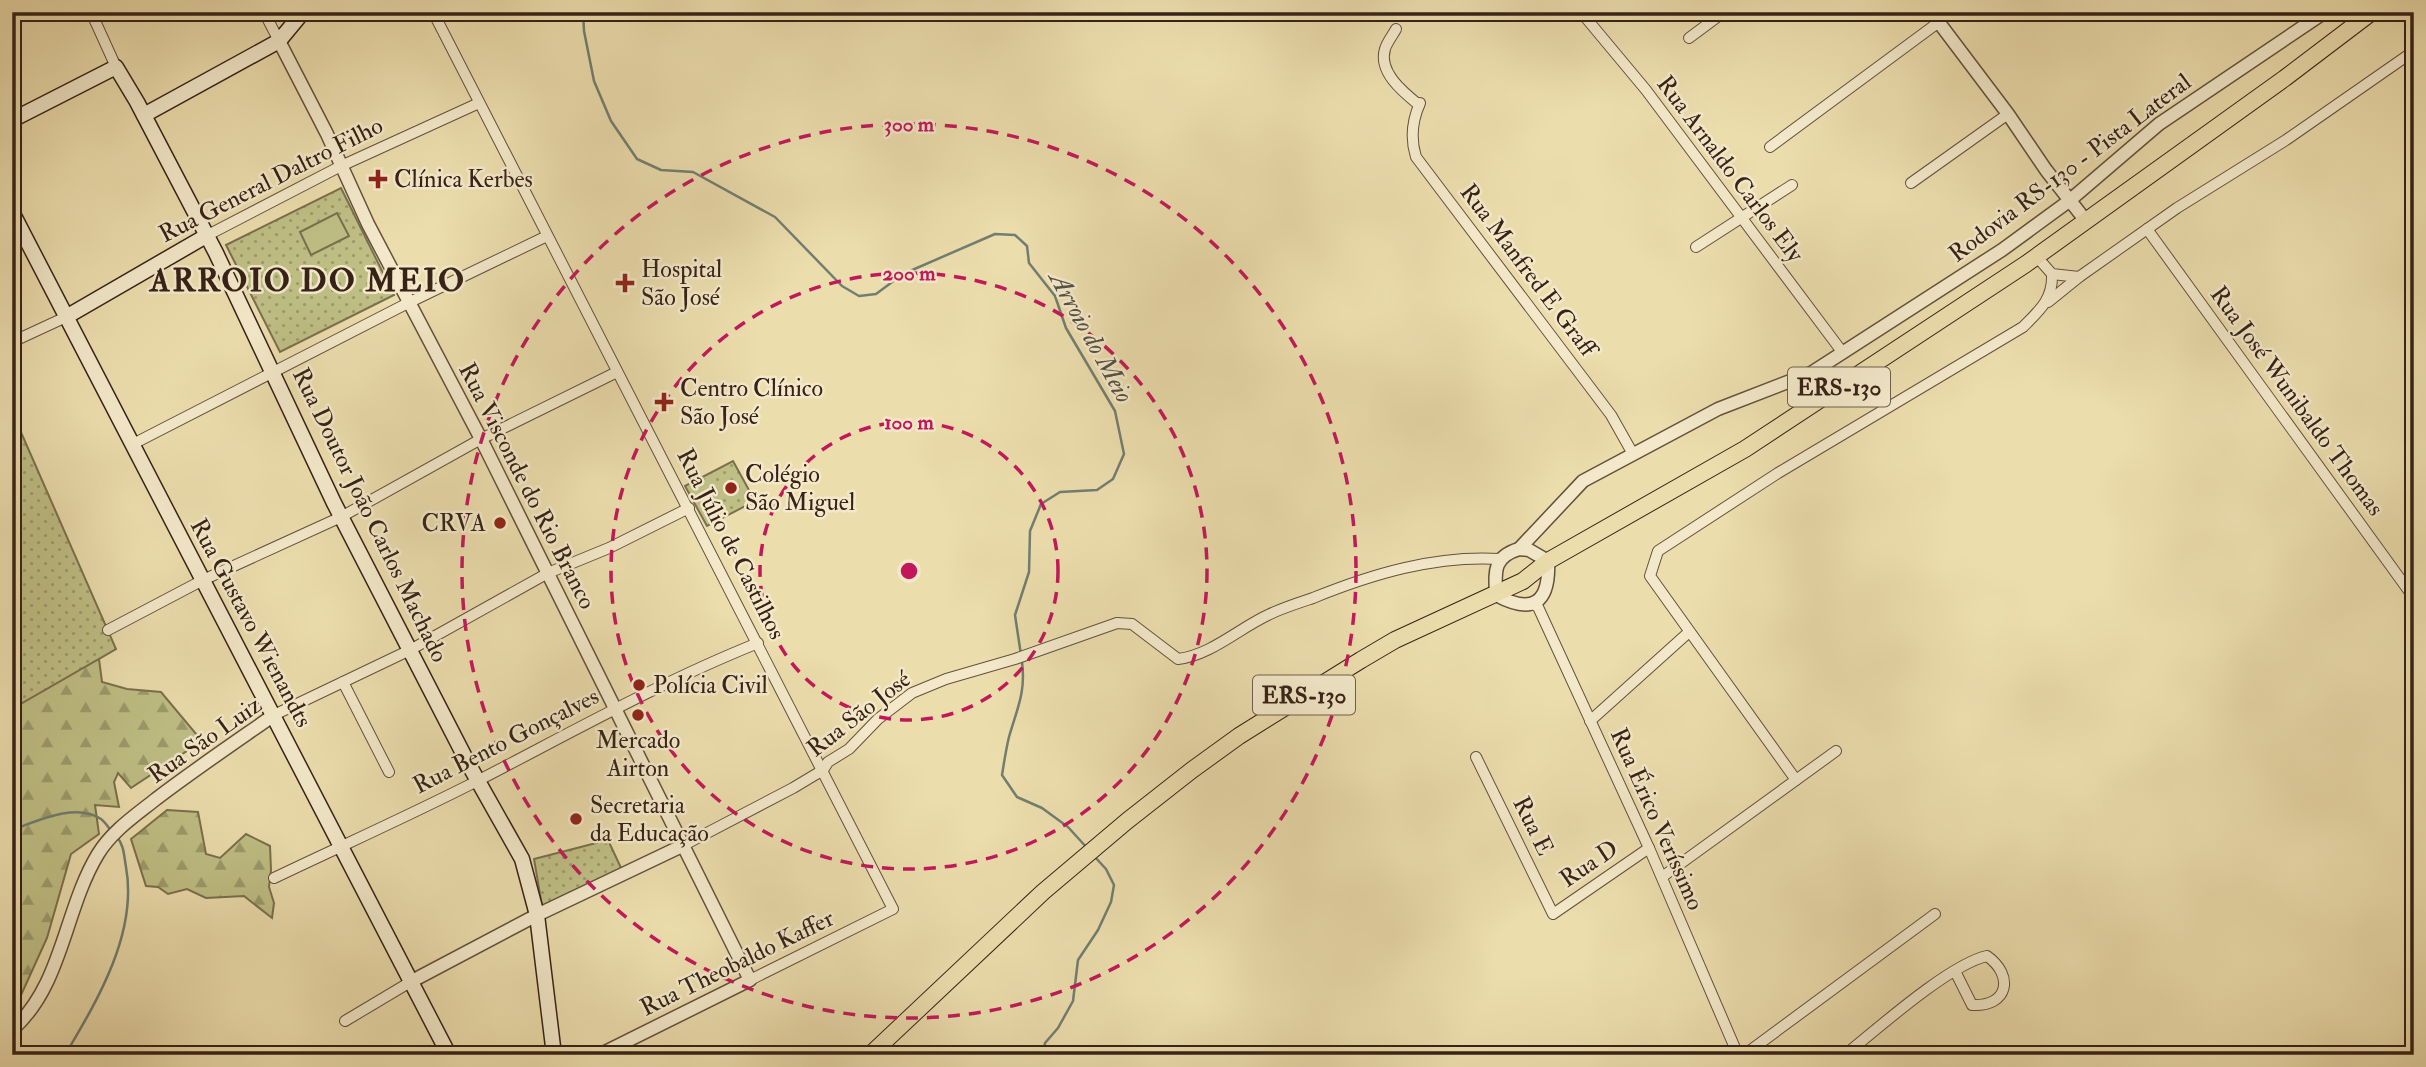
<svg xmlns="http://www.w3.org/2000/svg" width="2426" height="1067" font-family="'IM FELL Double Pica',serif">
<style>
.grass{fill:url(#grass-dots);stroke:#7a704e;stroke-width:2}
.forest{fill:url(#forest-firs);stroke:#7a704e;stroke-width:2}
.garden{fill:#bfbf85;stroke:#7a704e;stroke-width:2}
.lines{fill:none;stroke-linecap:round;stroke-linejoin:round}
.stream{stroke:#717e70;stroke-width:2.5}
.minor-casing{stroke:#64513c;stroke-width:12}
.tertiary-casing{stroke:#64513c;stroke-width:15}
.secondary-casing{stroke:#362217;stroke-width:17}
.primary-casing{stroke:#362217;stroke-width:18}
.minor{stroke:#f3e9ca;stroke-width:10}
.tertiary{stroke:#f3e9ca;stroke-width:12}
.secondary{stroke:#f3e9ca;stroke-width:14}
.primary{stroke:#ecddad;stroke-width:16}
.ring{fill:none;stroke:#c2185b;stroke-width:3.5;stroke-dasharray:12 9}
.poi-dot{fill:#8f2418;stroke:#f3e9ca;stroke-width:2.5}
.labels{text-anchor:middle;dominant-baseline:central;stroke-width:5;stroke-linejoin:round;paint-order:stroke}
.shield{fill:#f3e9ca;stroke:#6f5e4d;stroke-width:2}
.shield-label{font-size:23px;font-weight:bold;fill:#362217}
.street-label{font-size:24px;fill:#362217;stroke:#f3e9ca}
.poi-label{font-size:24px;fill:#362217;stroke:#f3e9ca;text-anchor:start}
.water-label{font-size:26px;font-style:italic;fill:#545043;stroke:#f3e9ca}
.district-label{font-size:32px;font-weight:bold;letter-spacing:2px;fill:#362217;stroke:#f3e9ca}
.centre{fill:#c2185b;stroke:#f3e9ca;stroke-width:3.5}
.ring-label{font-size:21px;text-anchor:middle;font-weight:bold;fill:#c2185b;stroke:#f3e9ca;stroke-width:5;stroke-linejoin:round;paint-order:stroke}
</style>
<defs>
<pattern id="grass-dots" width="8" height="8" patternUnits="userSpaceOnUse" patternTransform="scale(1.75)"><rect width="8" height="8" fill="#bfbf85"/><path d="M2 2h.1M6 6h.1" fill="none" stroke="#9c9b6c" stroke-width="1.8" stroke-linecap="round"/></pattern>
<pattern id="forest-firs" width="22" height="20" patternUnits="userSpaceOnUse" patternTransform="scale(1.75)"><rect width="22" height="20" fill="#bfbf85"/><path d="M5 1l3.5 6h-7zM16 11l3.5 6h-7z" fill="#9c9b6c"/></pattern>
</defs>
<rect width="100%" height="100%" fill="#ecddad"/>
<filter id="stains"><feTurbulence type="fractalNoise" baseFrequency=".00286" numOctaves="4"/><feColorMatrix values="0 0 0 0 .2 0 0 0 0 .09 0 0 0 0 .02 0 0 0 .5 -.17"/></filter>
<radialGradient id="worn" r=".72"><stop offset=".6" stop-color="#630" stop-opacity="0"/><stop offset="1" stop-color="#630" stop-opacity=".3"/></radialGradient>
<!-- grass -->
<g class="grass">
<path d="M 341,188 L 394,295 L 280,352 L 226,245 Z"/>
<path d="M 13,414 L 116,649 L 20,705 L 12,724 Z"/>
<path d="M 733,461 L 755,501 L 707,526 L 685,486 Z"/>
<path d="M 608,840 L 622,870 L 542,906 L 534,859 Z"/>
</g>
<!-- forest -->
<g class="forest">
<path d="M 99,659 L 102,682 L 127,689 L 161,692 L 202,741 L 131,788 L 118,773 L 114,782 L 119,807 L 95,805 L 99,834 L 71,854 L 47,938 L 17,1004 L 12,997 L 12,802 L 16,798 L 12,788 L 12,724 L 19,705 Z"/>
<path d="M 167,810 L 198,812 L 206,854 L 220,858 L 246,834 L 270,846 L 271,870 L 269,887 L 274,903 L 272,918 L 244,896 L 206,898 L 187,889 L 168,894 L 158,887 L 146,886 L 131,839 Z"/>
</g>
<!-- garden -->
<path class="garden" d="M 337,213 L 349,236 L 311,255 L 300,232 Z"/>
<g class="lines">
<!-- stream -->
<g class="stream">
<path d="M 583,12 L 584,31 L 594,81 L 611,121 L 637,159 L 661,170 L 693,172 L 775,217 L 842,286 L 859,296 L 876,294 L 903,274 L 995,234 L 1015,235 L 1027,246 L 1029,263 L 1055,296 L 1066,328 L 1115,411 L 1124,454 L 1113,479 L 1097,490 L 1060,492 L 1041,504 L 1030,531 L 1029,572 L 1015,615 L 1021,655"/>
<path d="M 1022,662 C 1026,692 1017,709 1009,737 C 1006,749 1004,763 1002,775 L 1017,797 L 1042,808 L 1068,827 L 1088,849"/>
<path d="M 12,830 C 37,821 76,802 101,819 C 105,822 109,828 112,832"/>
<path d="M 65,1055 C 97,1001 138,933 126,867 C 124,856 124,845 117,837"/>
<path d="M 1043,1055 L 1045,1043 L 1058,1028 L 1073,1001 L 1078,960 L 1098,930 L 1111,902 L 1114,885 L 1106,869 L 1094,856"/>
</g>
<!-- minor casing -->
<g class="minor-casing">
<g id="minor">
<path d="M 91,12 L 116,67"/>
<path d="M 264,12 L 279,41"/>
<path d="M 433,12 L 893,909 L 750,980"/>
<path d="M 1581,12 L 1646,90 L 1843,353"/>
<path d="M 1396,29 C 1393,35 1387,42 1385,49 C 1378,72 1403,92 1419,105"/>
<path d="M 1689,38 L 1724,12"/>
<path d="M 1420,103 C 1412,121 1410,138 1416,157 L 1611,415 L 1633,454"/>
<path d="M 1770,147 L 1939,22"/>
<path d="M 1911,183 L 2008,114"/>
<path d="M 2147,229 L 2414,598"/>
<path d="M 206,236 L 341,166 L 479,103"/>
<path d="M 1696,247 L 1792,185"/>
<path d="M 2037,257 L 2052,274 L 2079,277 L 2177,208 L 2286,140 L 2414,51"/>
<path d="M 2048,302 L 2079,277"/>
<path d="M 12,342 L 66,317"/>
<path d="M 133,444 L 410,302 L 547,236"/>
<path d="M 1533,604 L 1538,607 L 1649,848 L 1738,1055"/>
<path d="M 108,630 L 203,580 L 341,517 L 481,439 L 617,372"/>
<path d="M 343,682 L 389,772"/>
<path d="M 274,715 L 410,650 L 548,573 L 609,548 L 689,508"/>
<path d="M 1590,721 L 1689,632"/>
<path d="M 1476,757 L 1553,914 L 1649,848"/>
<path d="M 1796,780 L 1650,576 L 1658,551 L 1778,473 L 2023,327 C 2040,310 2053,299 2052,274"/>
<path d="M 684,845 L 793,788 L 823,770 L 828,762 L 849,749 L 878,719 L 912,693 L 946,679 L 1015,659 L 1117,623 L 1132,624 L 1178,659 C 1211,655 1238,629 1268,615 C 1282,608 1298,603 1313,598 C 1372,574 1435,555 1500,559"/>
<path d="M 1662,877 L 1836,751"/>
<path d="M 274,878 C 343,845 413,814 481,779 C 572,732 663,681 758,643"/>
<path d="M 345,1021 L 412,981"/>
<path d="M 1744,1055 L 1935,914"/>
<path d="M 1845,1055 C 1877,1029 1950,964 1987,956 C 2014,975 2009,1007 1972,1005 L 1955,971"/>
</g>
</g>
<!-- tertiary casing -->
<g class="tertiary-casing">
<g id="tertiary">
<path d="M 1931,12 L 2008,114 L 2046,170 L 2086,221"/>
<path d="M 279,41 L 327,134 L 368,224 L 481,439 L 750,980 L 599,1055"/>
<path d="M 1519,549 L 1583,481 L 1718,409 L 1811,373 L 2002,250 L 2069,201 L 2159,124 L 2325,12"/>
<path d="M 1519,549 L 1529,550 L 1548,561 C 1550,603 1533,615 1496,595 C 1495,571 1493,557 1519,549 Z"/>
<path d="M 412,981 L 537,915 L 684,845"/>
<path d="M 12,1030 C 63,985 64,910 98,854 C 112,831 136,815 156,799 C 194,770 234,743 274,715"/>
</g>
</g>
<!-- secondary casing -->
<g class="secondary-casing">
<g id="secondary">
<path d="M 144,115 L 279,41 L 303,12"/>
<path d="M 12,120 L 116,67 L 137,102 L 216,253 L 334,503 L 469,765 L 522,859 L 537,915 L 554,1055"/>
<path d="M 12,212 L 449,1055"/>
<path d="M 66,317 L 206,236"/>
</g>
</g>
<!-- primary casing -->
<g class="primary-casing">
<path id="primary" d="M 870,1055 L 1043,892 L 1127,821 L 1192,770 L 1239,736 L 1361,660 L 1395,640 L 1523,581 L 1548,561 L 1745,449 L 2026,264 L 2285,78 L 2372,12"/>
</g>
<!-- minor -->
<use href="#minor" class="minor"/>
<!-- tertiary -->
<use href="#tertiary" class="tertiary"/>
<!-- secondary -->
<use href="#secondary" class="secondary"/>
<!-- primary -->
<use href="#primary" class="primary"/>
</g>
<!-- distance rings -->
<g class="ring">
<circle cx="909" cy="571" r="149"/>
<circle cx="909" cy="571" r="298"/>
<circle cx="909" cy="571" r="447"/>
</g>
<!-- markers -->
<g class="poi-dot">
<path d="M374.5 168.5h7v7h7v7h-7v7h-7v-7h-7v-7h7z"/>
<path d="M621.5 272.5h7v7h7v7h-7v7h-7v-7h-7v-7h7z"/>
<path d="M660.5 391.5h7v7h7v7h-7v7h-7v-7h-7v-7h7z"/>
<circle cx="731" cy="488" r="7"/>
<circle cx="500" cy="523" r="7"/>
<circle cx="639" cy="685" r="7"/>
<circle cx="638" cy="715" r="7"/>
<circle cx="576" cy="819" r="7"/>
</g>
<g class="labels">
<!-- shield labels -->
<g class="shield">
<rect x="1788" y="367.5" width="102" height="39" rx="5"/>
<rect x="1253" y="675.5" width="102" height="39" rx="5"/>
</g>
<g class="shield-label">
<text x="1839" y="387">ERS-130</text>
<text x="1304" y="695">ERS-130</text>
</g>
<!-- street labels -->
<g class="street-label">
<text transform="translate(2070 168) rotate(-37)">Rodovia RS-130 - Pista Lateral</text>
<text transform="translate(1730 169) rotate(53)">Rua Arnaldo Carlos Ely</text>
<text transform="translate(271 180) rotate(-27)">Rua General Daltro Filho</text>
<text transform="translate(1528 270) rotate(53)">Rua Manfred E Graff</text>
<text transform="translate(2297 401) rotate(54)">Rua José Wunibaldo Thomas</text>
<text transform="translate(527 486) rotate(63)">Rua Visconde do Rio Branco</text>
<text transform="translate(370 515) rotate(64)">Rua Doutor João Carlos Machado</text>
<text transform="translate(731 544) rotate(63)">Rua Júlio de Castilhos</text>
<text transform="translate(251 623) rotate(62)">Rua Gustavo Wienandts</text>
<text transform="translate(859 714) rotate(-38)">Rua São José</text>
<text transform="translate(205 740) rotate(-35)">Rua São Luiz</text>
<text transform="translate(506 741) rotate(-27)">Rua Bento Gonçalves</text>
<text transform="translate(1657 819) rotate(66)">Rua Érico Veríssimo</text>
<text transform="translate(1533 826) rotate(64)">Rua E</text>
<text transform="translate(1589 864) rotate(-34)">Rua D</text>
<text transform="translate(737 963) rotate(-26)">Rua Theobaldo Kaffer</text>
</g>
<!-- poi labels -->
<g class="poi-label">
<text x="394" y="179">Clínica Kerbes</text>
<text x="641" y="269">Hospital<tspan x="641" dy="28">São José</tspan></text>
<text x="680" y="388">Centro Clínico<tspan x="680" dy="28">São José</tspan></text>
<text x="745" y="474">Colégio<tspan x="745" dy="28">São Miguel</tspan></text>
<text x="486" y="523" text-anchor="end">CRVA</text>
<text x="653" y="685">Polícia Civil</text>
<text x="638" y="740" text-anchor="middle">Mercado<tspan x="638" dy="28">Airton</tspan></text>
<text x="590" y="805">Secretaria<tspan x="590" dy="28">da Educação</tspan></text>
</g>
<!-- water labels -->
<g class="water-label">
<text transform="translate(1091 337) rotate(61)">Arroio do Meio</text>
</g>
<!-- district labels -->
<g class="district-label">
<text x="308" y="281">ARROIO DO MEIO</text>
</g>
</g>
<circle cx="909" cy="571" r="10" class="centre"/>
<g class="ring-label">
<text x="909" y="131">300 m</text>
<text x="909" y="280">200 m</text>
<text x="909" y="429">100 m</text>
</g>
<!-- margin -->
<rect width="2426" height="1067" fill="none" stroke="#ecddad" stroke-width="42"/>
<rect x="14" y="14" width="2398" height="1039" fill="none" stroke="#362217" stroke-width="3.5"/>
<rect x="21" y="21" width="2384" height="1025" fill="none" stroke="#362217" stroke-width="2"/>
<rect width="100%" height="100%" filter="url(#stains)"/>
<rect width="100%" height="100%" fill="url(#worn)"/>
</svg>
